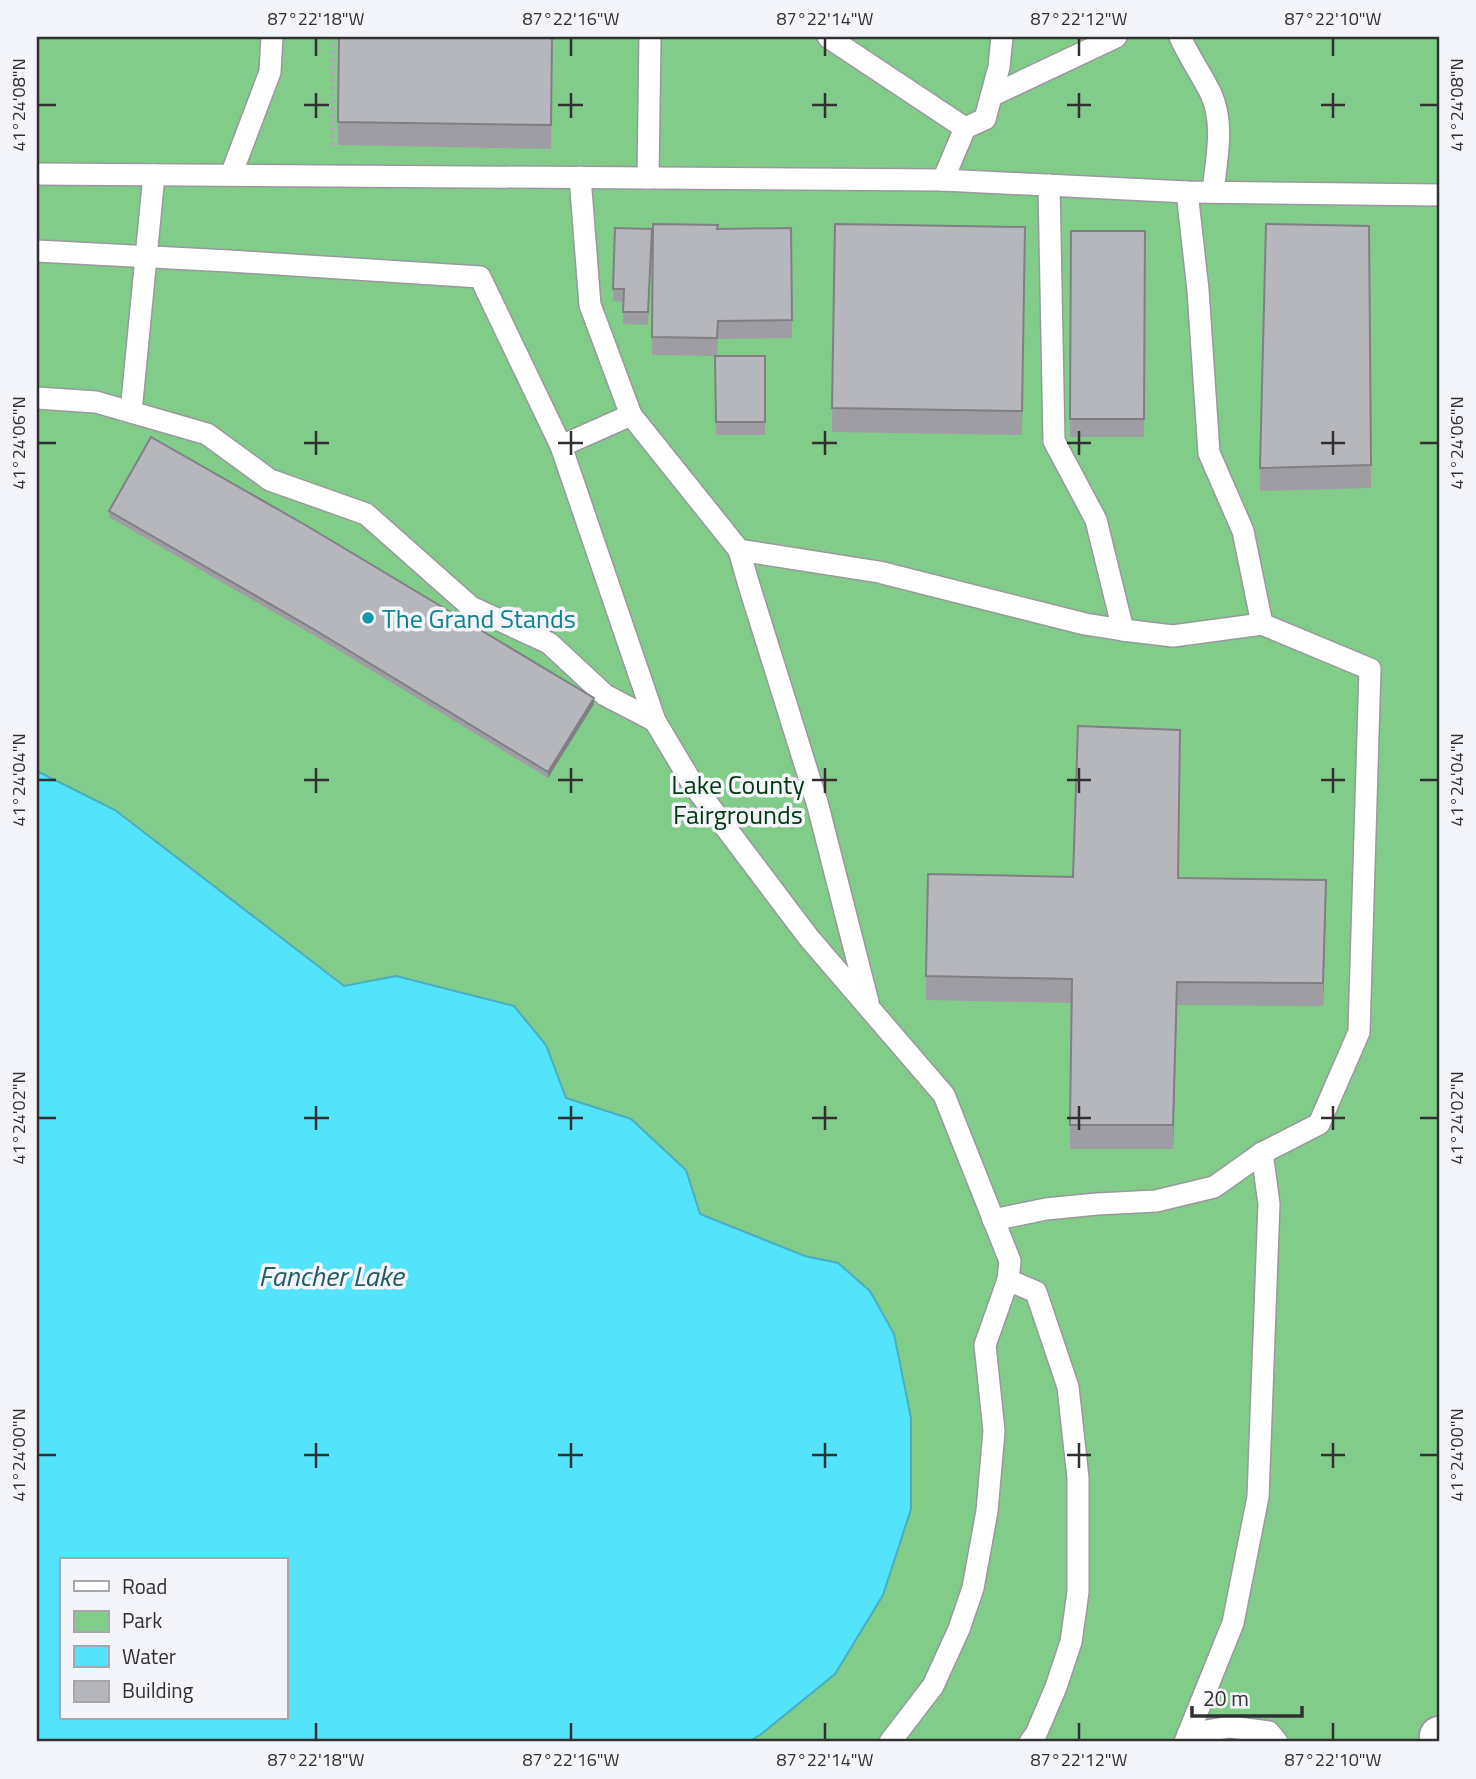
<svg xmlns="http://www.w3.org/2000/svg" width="1476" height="1779" font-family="'Titillium Web',sans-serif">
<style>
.green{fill:#81cc89;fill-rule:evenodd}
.water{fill:#53e4fc;stroke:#48aec0;stroke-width:2;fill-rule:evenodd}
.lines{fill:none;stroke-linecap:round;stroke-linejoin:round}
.service-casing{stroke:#98989e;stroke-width:24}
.minor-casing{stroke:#98989e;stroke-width:42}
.path{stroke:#a9a9af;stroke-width:4.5;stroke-dasharray:3.5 3.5;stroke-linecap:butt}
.service{stroke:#fff;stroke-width:21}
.minor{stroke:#fff;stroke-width:38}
.wall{fill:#9d9da3}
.shaded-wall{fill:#7f7f84}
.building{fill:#b6b6bd;stroke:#7f7f84;stroke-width:2}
.ticks{fill:none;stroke:#303033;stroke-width:2.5}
.culture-dot{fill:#0f9aa8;stroke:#f4f4fb;stroke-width:2.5}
.labels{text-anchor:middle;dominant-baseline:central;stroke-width:7;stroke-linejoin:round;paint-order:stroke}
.culture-label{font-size:26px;fill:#0d838f;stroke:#f4f4fb;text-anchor:start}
.park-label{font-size:26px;fill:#003a0d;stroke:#f4f4fb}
.water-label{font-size:28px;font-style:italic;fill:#215c67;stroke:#f4f4fb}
.neatline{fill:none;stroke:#303033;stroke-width:2.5}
.ticks-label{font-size:18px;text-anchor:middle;fill:#303033}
</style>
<rect width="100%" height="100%" fill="#e6e6ed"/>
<!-- green -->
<path class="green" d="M 37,37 L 1439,37 L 1439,1742 L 37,1742 ZM 61,1560 L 285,1560 L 285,1718 L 61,1718 Z"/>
<!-- water -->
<path class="water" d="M 37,771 L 115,810 L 344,986 L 396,976 L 514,1006 L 546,1045 L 566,1098 L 631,1119 L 686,1170 L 700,1214 L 805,1256 L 838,1263 L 870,1291 L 894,1334 L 911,1418 L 911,1509 L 883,1595 L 835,1674 L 760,1735 L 748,1742 L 37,1742 ZM 61,1560 L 285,1560 L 285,1718 L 61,1718 Z"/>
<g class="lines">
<!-- service casing -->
<g class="service-casing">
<g id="service">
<path d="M 828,37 L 965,128"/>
<path d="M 1180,37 C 1189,57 1202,75 1211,94 C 1225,124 1216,161 1213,192"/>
<path d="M 991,96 L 1116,37"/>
<path d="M 37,174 L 943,180 L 1187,192 L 1439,195"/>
<path d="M 231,175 L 270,72 L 272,37"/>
<path d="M 580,177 L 590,305 L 631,415"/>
<path d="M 648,178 L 650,37"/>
<path d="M 943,180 L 965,128 L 985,119 L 999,67 L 1002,37"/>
<path d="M 1049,185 L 1054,441 L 1096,520 L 1123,630"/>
<path d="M 37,251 L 229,261 L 480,277 L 561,446 L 655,721 L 692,783 L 809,938 L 944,1095 L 1010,1261 L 1008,1280 L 985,1345 L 994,1431 L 987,1511 L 973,1588 L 959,1629 L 933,1686 L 890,1742"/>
<path d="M 37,398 L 96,402 L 207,434 L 270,480 L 366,514 L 471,607 L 549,643 L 605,695 L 655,721"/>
<path d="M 131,412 L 154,175"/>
<path d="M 561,446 L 631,415 L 739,550 L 879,572 L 1085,624 L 1123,630 L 1173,636 L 1262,624"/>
<path d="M 739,550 L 748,582 L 818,806 L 868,1002"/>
<path d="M 993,1220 L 1046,1209 L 1097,1204 L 1156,1201 L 1214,1187 L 1262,1153 L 1319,1124 L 1359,1032 L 1370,669 L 1262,624 L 1243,531 L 1209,453 L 1198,290 L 1187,192"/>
<path d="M 1008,1280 L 1036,1292 L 1068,1387 L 1078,1478 L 1078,1592 L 1071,1642 L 1056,1687 L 1036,1734 L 1030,1742"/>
<path d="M 1188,1734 L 1230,1727 L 1269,1732 L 1277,1742"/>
<path d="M 1185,1742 L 1233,1623 L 1258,1497 L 1269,1204 L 1262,1153"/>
</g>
</g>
<!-- minor casing -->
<g class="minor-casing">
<path id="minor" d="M 1439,1742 L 1439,1736"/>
</g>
<!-- path -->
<path class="path" d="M 333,37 L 333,147"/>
<!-- service -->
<use href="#service" class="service"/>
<!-- minor -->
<use href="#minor" class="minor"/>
</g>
<!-- wall -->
<g class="wall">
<path d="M 552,37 L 551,149 L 338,145 L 338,122 Z"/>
<path d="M 653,224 L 718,229 L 791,228 L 792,338 L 718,339 L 717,356 L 765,356 L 765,435 L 716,435 L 715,356 L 652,355 Z"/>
<path d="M 835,224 L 1025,227 L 1022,435 L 832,432 Z"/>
<path d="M 1369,226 L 1371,488 L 1260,491 L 1260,468 Z"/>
<path d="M 652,229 L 648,325 L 623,324 L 623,302 L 613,301 L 613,289 Z"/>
<path d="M 1071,231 L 1145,231 L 1144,437 L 1070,437 Z"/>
<path d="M 109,511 L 594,704 L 548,778 L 315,636 L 109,517 Z"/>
<path d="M 1178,878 L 1326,904 L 1323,1006 L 1177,1005 L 1173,1149 L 1070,1149 L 1071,1003 L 926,1000 L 926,976 Z"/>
</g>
<!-- shaded-wall -->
<g class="shaded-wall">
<path d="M 594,698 L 594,704 L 548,778 L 548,772 Z"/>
<path d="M 1326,880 L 1326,904 L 1323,1006 L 1323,983 Z"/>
<path d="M 1177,982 L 1177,1005 L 1173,1149 L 1173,1125 Z"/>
</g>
<!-- building -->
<g class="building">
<path d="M 339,37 L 552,37 L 551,125 L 338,122 Z"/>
<path d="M 653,224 L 718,225 L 717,229 L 791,228 L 792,320 L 718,321 L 717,338 L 652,337 Z"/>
<path d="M 835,224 L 1025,227 L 1022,411 L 832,408 Z"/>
<path d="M 1266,224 L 1369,226 L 1371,465 L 1260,468 Z"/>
<path d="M 615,228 L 652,229 L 648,312 L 623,312 L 624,289 L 613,289 Z"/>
<path d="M 1071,231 L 1145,231 L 1144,419 L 1070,419 Z"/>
<path d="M 715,356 L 765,356 L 765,422 L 716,422 Z"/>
<path d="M 151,437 L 307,526 L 594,698 L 548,772 L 315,630 L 109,511 Z"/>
<path d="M 1078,726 L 1180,730 L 1178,878 L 1326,880 L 1323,983 L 1177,982 L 1173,1125 L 1070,1125 L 1072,979 L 926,976 L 928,874 L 1073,877 Z"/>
</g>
<!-- ticks -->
<path class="ticks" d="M 316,38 L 316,56M 571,38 L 571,56M 825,38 L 825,56M 1079,38 L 1079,56M 1333,38 L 1333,56M 316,93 L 316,118M 571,93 L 571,118M 825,93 L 825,118M 1079,93 L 1079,118M 1333,93 L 1333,118M 38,105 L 56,105M 304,105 L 329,105M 558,105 L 583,105M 812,105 L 837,105M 1067,105 L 1091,105M 1321,105 L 1345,105M 1420,105 L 1438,105M 316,431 L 316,455M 571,431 L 571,455M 825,431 L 825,455M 1079,431 L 1079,455M 1333,431 L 1333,455M 38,443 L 56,443M 304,443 L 329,443M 558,443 L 583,443M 812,443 L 837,443M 1067,443 L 1091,443M 1321,443 L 1345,443M 1420,443 L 1438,443M 316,768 L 316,793M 571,768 L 571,793M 825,768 L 825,793M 1079,768 L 1079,793M 1333,768 L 1333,793M 38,780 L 56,780M 304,780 L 329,780M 558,780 L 583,780M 812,780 L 837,780M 1067,780 L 1091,780M 1321,780 L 1345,780M 1420,780 L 1438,780M 316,1106 L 316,1130M 571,1106 L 571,1130M 825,1106 L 825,1130M 1079,1106 L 1079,1130M 1333,1106 L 1333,1130M 38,1118 L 56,1118M 304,1118 L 329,1118M 558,1118 L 583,1118M 812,1118 L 837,1118M 1067,1118 L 1091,1118M 1321,1118 L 1345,1118M 1420,1118 L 1438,1118M 316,1443 L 316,1468M 571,1443 L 571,1468M 825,1443 L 825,1468M 1079,1443 L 1079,1468M 1333,1443 L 1333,1468M 38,1455 L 56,1455M 304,1455 L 329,1455M 558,1455 L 583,1455M 812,1455 L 837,1455M 1067,1455 L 1091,1455M 1321,1455 L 1345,1455M 1420,1455 L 1438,1455M 316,1723 L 316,1740M 571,1723 L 571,1740M 825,1723 L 825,1740M 1079,1723 L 1079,1740M 1333,1723 L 1333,1740"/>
<!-- markers -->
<circle class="culture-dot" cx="368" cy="618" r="7"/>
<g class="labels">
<!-- culture labels -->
<g class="culture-label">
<text x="382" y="618">The Grand Stands</text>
</g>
<!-- park labels -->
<g class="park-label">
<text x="738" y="784">Lake County<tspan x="738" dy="30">Fairgrounds</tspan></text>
</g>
<!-- water labels -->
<g class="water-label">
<text x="331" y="1275">Fancher Lake</text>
</g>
</g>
<!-- border -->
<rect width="1476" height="1779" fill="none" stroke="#f4f4fb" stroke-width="77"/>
<!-- legend -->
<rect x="60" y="1558" width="228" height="161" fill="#f4f4fb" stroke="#a6a6ab" stroke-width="2"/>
<rect x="74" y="1581" width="35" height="10" fill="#ffffff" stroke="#a6a6ab" stroke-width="2"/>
<text x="122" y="1594" font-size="21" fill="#303033">Road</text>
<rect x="74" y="1611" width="35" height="21" fill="#81cc89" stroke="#a6a6ab" stroke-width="2"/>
<text x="122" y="1628" font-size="21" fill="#303033">Park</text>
<rect x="74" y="1646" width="35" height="21" fill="#53e4fc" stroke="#a6a6ab" stroke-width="2"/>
<text x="122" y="1664" font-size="21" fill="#303033">Water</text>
<rect x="74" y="1681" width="35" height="21" fill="#b6b6bd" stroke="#a6a6ab" stroke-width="2"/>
<text x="122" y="1698" font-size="21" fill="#303033">Building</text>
<!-- scale -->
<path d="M1192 1706v10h110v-10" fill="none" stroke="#303033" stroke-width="3.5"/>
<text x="1203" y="1706" font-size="21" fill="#303033" stroke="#f4f4fb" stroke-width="5" paint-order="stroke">20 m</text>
<rect x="38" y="38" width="1400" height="1702" class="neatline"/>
<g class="ticks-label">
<text x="316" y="25">87°22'18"W</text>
<text x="571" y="25">87°22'16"W</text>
<text x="825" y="25">87°22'14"W</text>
<text x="1079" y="25">87°22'12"W</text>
<text x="1333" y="25">87°22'10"W</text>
<text transform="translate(19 105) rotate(-90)" y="6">41°24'08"N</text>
<text transform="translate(1457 105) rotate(-90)" y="6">41°24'08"N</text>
<text transform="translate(19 443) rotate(-90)" y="6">41°24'06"N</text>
<text transform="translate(1457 443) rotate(-90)" y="6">41°24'06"N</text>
<text transform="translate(19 780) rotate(-90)" y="6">41°24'04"N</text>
<text transform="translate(1457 780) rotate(-90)" y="6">41°24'04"N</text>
<text transform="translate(19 1118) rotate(-90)" y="6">41°24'02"N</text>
<text transform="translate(1457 1118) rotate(-90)" y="6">41°24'02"N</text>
<text transform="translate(19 1455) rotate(-90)" y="6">41°24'00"N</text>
<text transform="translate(1457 1455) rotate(-90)" y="6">41°24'00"N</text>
<text x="316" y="1766">87°22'18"W</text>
<text x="571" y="1766">87°22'16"W</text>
<text x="825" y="1766">87°22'14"W</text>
<text x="1079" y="1766">87°22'12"W</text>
<text x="1333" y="1766">87°22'10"W</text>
</g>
</svg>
